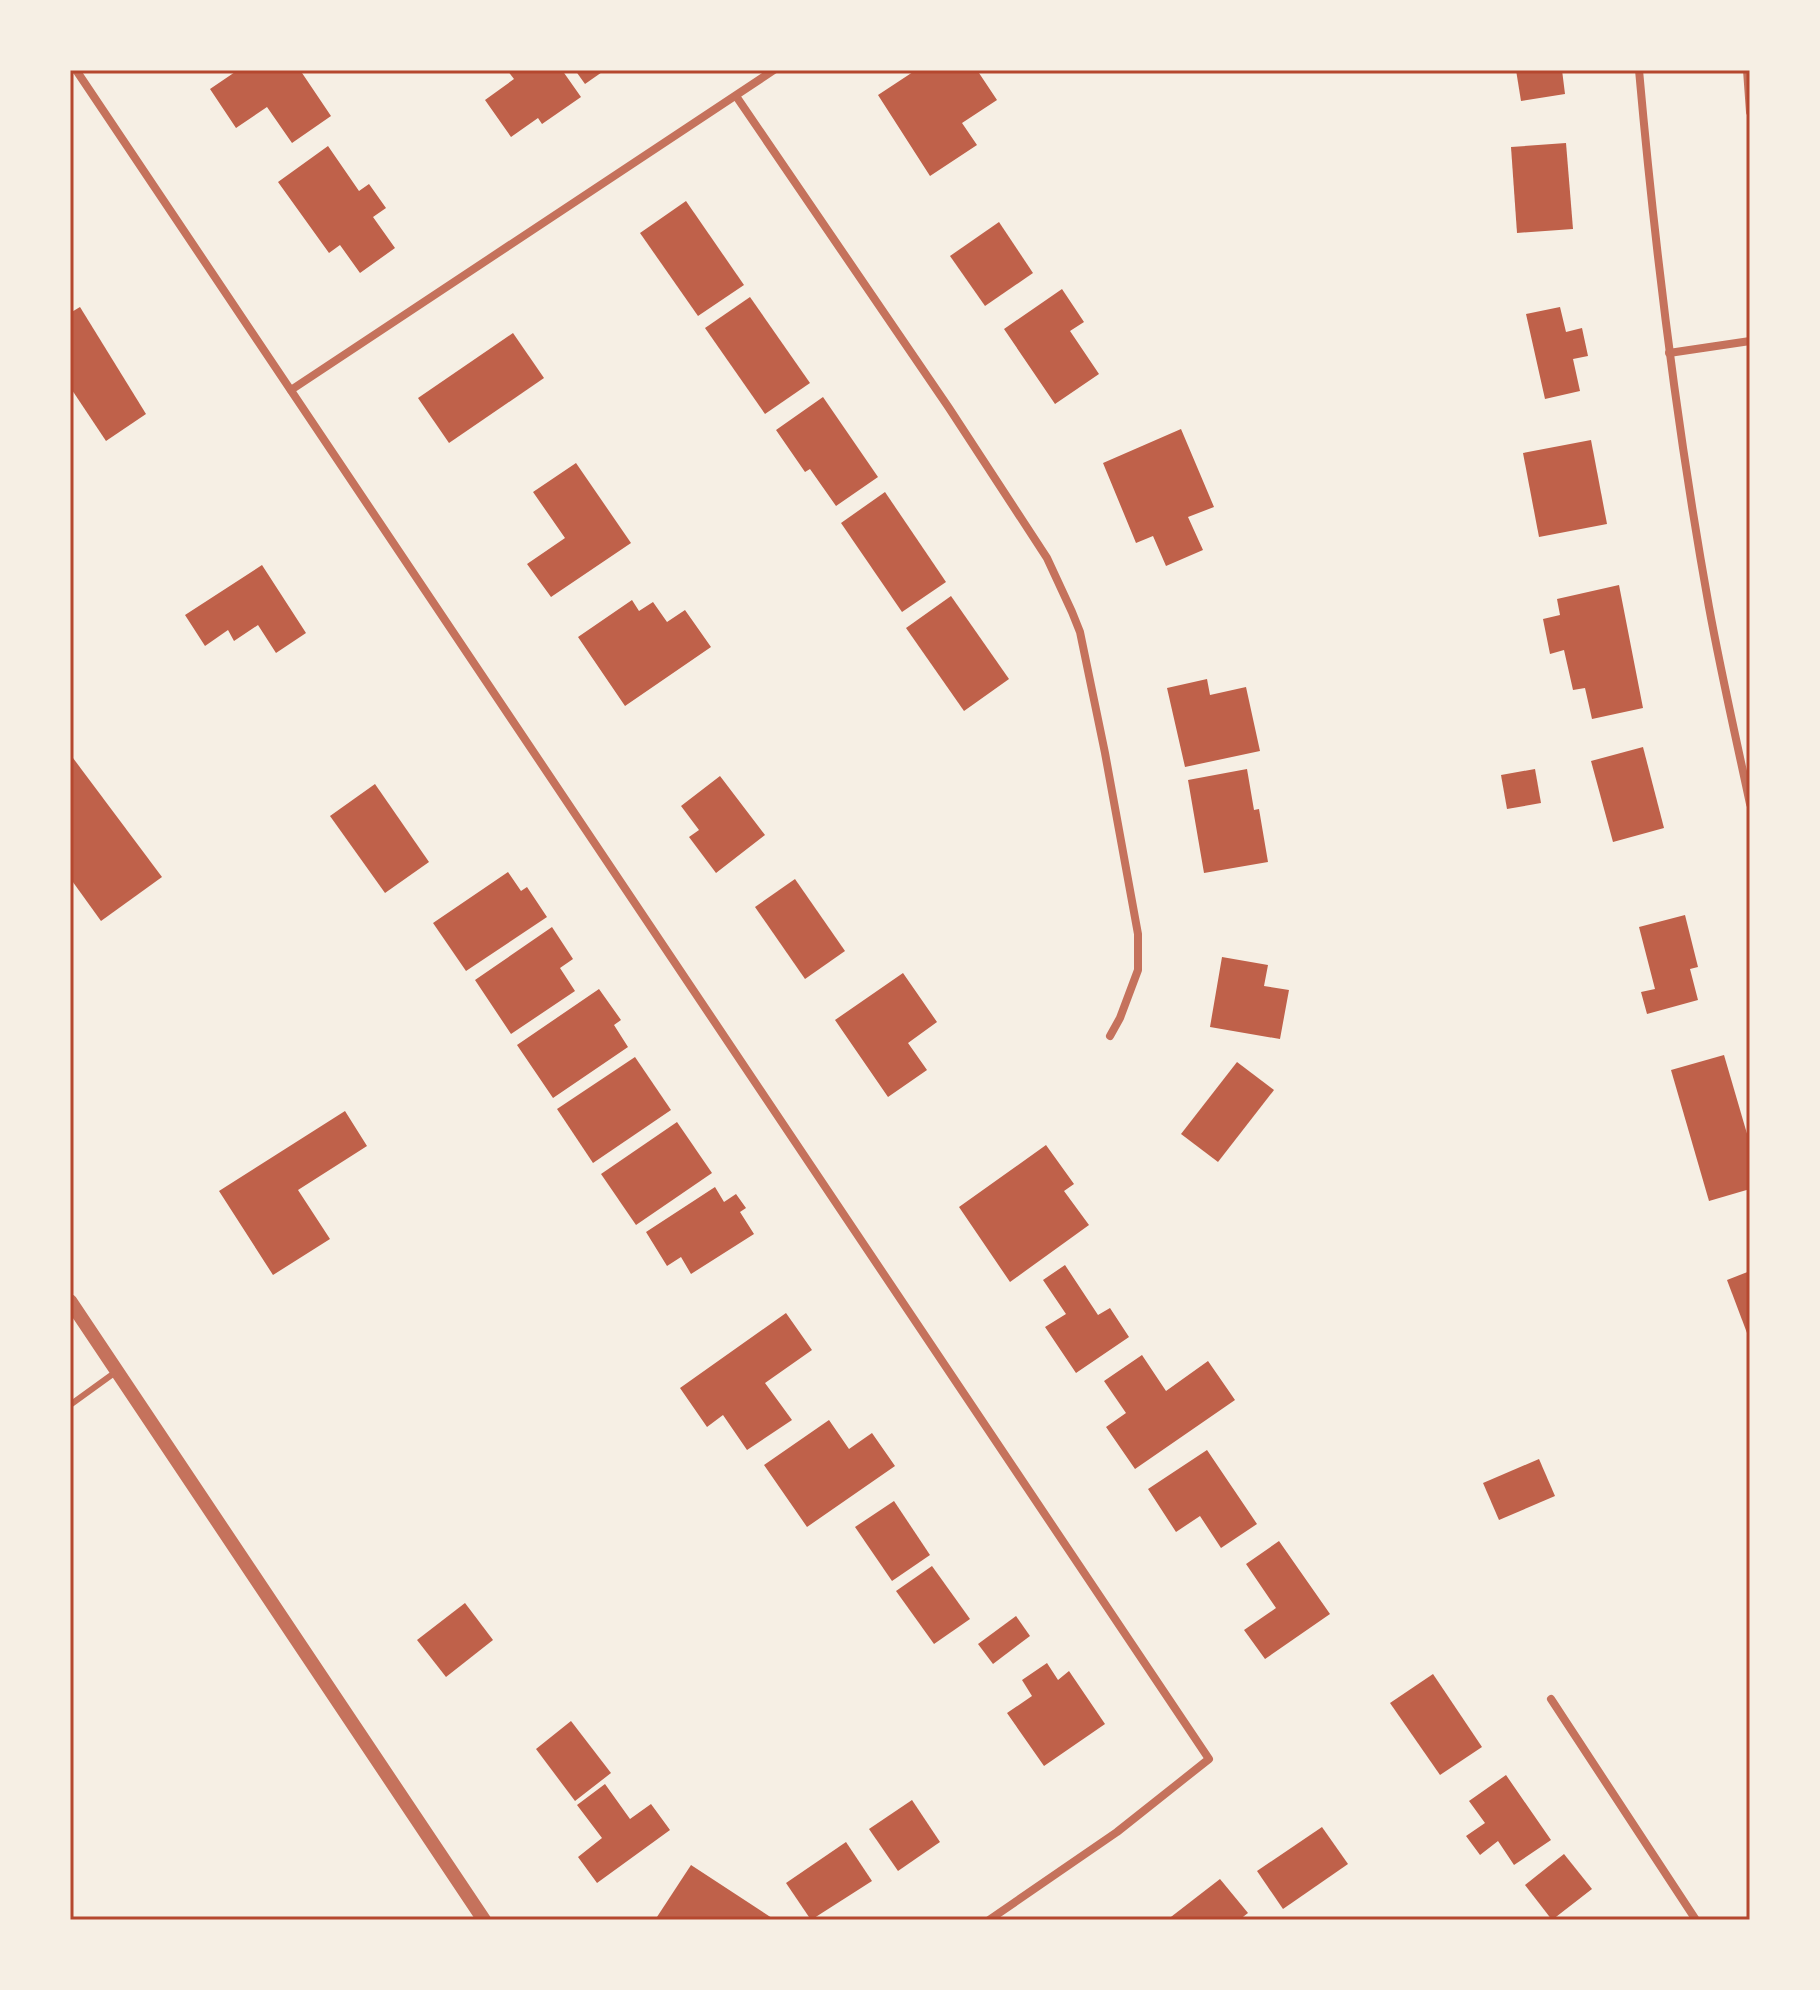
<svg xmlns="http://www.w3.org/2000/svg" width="1820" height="1990" font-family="Lato,sans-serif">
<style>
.building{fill:#bf614a}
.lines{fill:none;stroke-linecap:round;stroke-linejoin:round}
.service{stroke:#c5725c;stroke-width:6}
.minor{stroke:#c5725c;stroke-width:8}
.tertiary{stroke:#c5725c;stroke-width:14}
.neatline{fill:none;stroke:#b5482f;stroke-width:3}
</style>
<rect width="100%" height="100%" fill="#f6efe4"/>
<!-- building -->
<g class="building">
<path d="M 238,70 L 300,70 L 331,116 L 292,143 L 267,107 L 236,128 L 210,89 Z"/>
<path d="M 507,70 L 562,70 L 581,97 L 542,124 L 538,118 L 511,137 L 485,100 L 514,79 Z"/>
<path d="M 575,70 L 605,70 L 585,84 Z"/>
<path d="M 916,70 L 977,70 L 997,100 L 962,123 L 977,145 L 930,176 L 878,95 Z"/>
<path d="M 1516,70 L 1562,70 L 1565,94 L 1521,101 Z"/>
<path d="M 1566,143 L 1573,229 L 1517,233 L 1511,147 Z"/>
<path d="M 328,146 L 359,191 L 369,184 L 386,208 L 373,217 L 395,248 L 360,273 L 340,245 L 329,253 L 278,182 Z"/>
<path d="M 686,201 L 744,285 L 698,316 L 640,233 Z"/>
<path d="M 999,222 L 1033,273 L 985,306 L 950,256 Z"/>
<path d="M 1062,289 L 1084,322 L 1070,331 L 1099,374 L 1055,404 L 1004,329 Z"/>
<path d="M 750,297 L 810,383 L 765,414 L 705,328 Z"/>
<path d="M 80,307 L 146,414 L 106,441 L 70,387 L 70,313 Z"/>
<path d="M 1560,307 L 1566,332 L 1582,328 L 1588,356 L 1573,359 L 1580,391 L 1545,399 L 1526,314 Z"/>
<path d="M 513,333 L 544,378 L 449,443 L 418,398 Z"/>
<path d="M 823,397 L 878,477 L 836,506 L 810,469 L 805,472 L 776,430 Z"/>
<path d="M 1181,429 L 1214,507 L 1188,517 L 1203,550 L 1166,566 L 1153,536 L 1136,543 L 1103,463 Z"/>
<path d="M 1591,440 L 1607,524 L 1539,537 L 1523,453 Z"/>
<path d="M 576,463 L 631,543 L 551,597 L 527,564 L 565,538 L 533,492 Z"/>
<path d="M 885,492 L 946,582 L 902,612 L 841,523 Z"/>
<path d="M 262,565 L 306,633 L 276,653 L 258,625 L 234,641 L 228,630 L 205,646 L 185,615 Z"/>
<path d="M 1619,585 L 1643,708 L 1592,719 L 1585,688 L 1573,690 L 1564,650 L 1550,654 L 1543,619 L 1560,615 L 1557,599 Z"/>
<path d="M 951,596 L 1009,679 L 964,711 L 906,628 Z"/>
<path d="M 632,600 L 639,611 L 653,602 L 667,622 L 685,610 L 711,647 L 625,706 L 578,637 Z"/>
<path d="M 1207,679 L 1210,695 L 1246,687 L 1260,751 L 1185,767 L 1167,688 Z"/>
<path d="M 1643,747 L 1664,828 L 1613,842 L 1591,761 Z"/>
<path d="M 70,754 L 162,877 L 101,921 L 70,878 Z"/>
<path d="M 1247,769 L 1254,810 L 1259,809 L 1268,862 L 1204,873 L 1188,780 Z"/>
<path d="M 1535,769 L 1541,803 L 1507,809 L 1501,775 Z"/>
<path d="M 720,776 L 765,835 L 716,873 L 689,837 L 699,830 L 681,806 Z"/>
<path d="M 375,784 L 429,862 L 385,893 L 330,816 Z"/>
<path d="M 508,872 L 521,891 L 527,887 L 547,917 L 466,971 L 433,923 Z"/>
<path d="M 795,879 L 845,951 L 805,979 L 755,907 Z"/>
<path d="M 1685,915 L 1698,967 L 1690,969 L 1698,1000 L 1647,1014 L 1641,992 L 1655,989 L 1639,927 Z"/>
<path d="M 552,927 L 573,959 L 560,968 L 575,991 L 511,1034 L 475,980 Z"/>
<path d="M 1222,957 L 1268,965 L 1264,986 L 1289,990 L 1280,1039 L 1210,1027 Z"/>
<path d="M 903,973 L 937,1022 L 908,1043 L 927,1070 L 888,1097 L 835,1020 Z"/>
<path d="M 599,989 L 621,1020 L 614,1025 L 628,1047 L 553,1098 L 517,1045 Z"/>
<path d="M 1724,1055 L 1750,1144 L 1750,1189 L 1709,1201 L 1671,1070 Z"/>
<path d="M 635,1057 L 671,1110 L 593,1163 L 557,1109 Z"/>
<path d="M 1237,1062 L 1274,1090 L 1218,1162 L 1181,1134 Z"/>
<path d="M 345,1111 L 367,1146 L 298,1190 L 330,1239 L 273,1275 L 219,1191 Z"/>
<path d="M 677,1122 L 712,1173 L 636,1225 L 601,1174 Z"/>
<path d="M 1046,1145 L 1074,1184 L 1064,1191 L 1089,1225 L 1010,1282 L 959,1207 Z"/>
<path d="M 715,1187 L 724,1202 L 736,1194 L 746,1208 L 740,1212 L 754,1234 L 691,1274 L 681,1257 L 667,1266 L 646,1232 Z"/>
<path d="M 1065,1265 L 1098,1315 L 1110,1308 L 1129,1337 L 1076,1373 L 1045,1327 L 1066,1314 L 1043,1280 Z"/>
<path d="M 1750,1271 L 1750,1332 L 1747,1333 L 1727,1280 Z"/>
<path d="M 786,1313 L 812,1350 L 765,1383 L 792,1420 L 747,1450 L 723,1415 L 707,1427 L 680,1388 Z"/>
<path d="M 1142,1355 L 1166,1391 L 1208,1361 L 1235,1400 L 1135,1469 L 1106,1427 L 1126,1413 L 1104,1381 Z"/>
<path d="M 829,1420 L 849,1449 L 872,1433 L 895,1466 L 807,1527 L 764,1465 Z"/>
<path d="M 1207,1450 L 1257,1524 L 1221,1548 L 1200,1516 L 1176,1532 L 1148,1489 Z"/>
<path d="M 1539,1459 L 1555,1496 L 1499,1520 L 1483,1483 Z"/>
<path d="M 894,1501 L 930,1555 L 892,1581 L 855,1527 Z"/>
<path d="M 1279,1541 L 1330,1614 L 1265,1659 L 1244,1630 L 1276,1608 L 1246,1564 Z"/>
<path d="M 932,1566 L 970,1619 L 934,1644 L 896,1591 Z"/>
<path d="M 465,1603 L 493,1640 L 446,1677 L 417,1640 Z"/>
<path d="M 1016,1616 L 1030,1636 L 993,1664 L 978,1644 Z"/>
<path d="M 1047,1663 L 1058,1680 L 1069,1671 L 1105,1724 L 1044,1766 L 1007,1713 L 1032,1696 L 1022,1680 Z"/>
<path d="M 1433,1674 L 1482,1747 L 1440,1775 L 1390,1703 Z"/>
<path d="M 571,1721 L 611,1773 L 575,1801 L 536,1749 Z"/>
<path d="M 1506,1775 L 1551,1840 L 1514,1865 L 1498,1841 L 1480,1855 L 1466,1836 L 1485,1823 L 1469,1801 Z"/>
<path d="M 605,1784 L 630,1819 L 651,1804 L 670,1830 L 597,1883 L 578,1857 L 602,1838 L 577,1805 Z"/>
<path d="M 912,1800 L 940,1842 L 898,1871 L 869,1829 Z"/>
<path d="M 1322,1827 L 1348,1864 L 1283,1909 L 1257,1871 Z"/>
<path d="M 846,1842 L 872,1881 L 811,1920 L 786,1883 Z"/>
<path d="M 1564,1854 L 1592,1889 L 1552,1920 L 1525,1885 Z"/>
<path d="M 691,1865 L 775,1920 L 655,1920 Z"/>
<path d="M 1220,1879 L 1248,1913 L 1239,1920 L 1167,1920 Z"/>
</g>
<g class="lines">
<!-- service -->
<path class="service" d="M 70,1405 L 117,1371"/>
<!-- minor -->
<g class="minor">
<path d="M 76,70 L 1209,1759 L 1117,1832 L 989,1920"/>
<path d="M 1639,70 C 1655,250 1677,429 1709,607 C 1721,673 1736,738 1750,804"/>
<path d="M 1747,70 L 1750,112"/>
<path d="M 736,96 L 949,408 L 1047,558 L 1072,612 L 1080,632 L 1105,753 L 1138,934 L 1138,970 L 1120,1018 L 1110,1036"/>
<path d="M 1669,353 L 1750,341"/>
<path d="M 291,390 L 774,70"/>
<path d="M 1551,1699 L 1696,1920"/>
</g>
<!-- tertiary -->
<path class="tertiary" d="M 70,1301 L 484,1920"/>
</g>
<!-- border -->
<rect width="1820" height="1990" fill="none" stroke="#f6efe4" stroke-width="144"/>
<rect x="72" y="72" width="1676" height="1846" class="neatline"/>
</svg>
